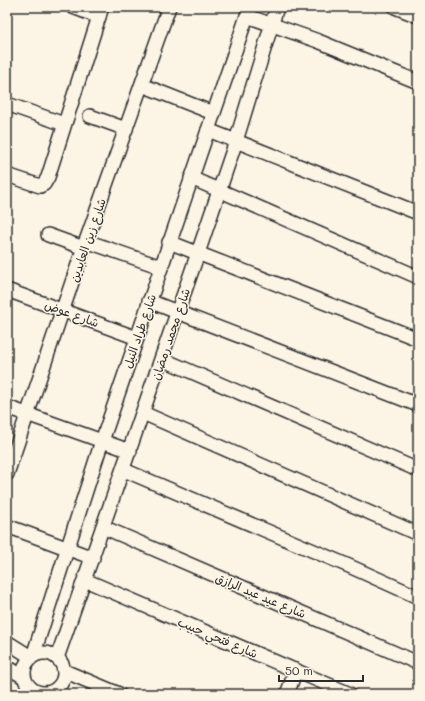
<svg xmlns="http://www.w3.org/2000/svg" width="425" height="701" font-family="Mali,'Playpen Sans Arabic',sans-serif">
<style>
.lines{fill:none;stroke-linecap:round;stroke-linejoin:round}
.minor-casing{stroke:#2b2b2b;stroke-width:16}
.minor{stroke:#fcf5e5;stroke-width:13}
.labels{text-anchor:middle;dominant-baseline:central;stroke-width:3;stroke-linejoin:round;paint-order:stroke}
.street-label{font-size:12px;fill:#2b2b2b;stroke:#fcf5e5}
</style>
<rect width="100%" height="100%" fill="#fcf5e5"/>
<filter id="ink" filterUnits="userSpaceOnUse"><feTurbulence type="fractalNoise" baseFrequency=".025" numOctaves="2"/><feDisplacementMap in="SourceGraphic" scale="8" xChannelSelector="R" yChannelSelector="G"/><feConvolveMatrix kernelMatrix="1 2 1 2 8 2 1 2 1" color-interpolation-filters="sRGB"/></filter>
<g filter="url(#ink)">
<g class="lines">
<!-- minor casing -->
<g class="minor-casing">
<g id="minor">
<path d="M 73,7 L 99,17"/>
<path d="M 395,7 L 418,16"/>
<path d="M 247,16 L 318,41 L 418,82"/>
<path d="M 142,85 L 213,113"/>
<path d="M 7,104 L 64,124"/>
<path d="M 90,116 L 126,129"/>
<path d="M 208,130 L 418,213"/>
<path d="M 7,175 L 40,186 L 44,184 L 48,177 L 102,7"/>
<path d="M 191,178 L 418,277"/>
<path d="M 48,235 L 84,248"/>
<path d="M 86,241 L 161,267"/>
<path d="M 169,242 L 418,339"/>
<path d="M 7,290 L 137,338"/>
<path d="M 149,301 L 418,405"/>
<path d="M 162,359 L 418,470"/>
<path d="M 7,407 L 130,451"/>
<path d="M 143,413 L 418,534"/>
<path d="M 124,470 L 349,566 L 418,597"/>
<path d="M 7,474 L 86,241 L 169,7"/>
<path d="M 7,526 L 93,558"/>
<path d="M 103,527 L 418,663"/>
<path d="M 85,580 L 350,694"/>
<path d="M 7,642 L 31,657"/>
<circle cx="44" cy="673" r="20"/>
<path d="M 33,656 L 102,441 L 250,7"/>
<path d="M 57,658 L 198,253 L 236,141 L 277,7"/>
<path d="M 7,667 L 24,677"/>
<path d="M 64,671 L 119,694"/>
<path d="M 287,694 L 296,670"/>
</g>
</g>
<!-- minor -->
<use href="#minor" class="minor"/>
</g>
</g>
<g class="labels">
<!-- street labels -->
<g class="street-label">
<text transform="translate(87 240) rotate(-71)">شارع زين العابدين</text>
<text transform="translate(72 313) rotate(20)">شارع عوض</text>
<text transform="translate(139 331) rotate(-71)">شارع طراد النيل</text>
<text transform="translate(170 334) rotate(-71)">شارع محمد رمضان</text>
<text transform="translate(261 595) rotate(23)">شارع عيد عبد الرازق</text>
<text transform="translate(218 637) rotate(23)">شارع فتحي حبيب</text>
</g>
</g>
<!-- margin -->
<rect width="425" height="701" fill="none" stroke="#fcf5e5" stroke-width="24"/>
<rect x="12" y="12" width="401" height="677" fill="none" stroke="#2b2b2b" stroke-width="1.5" filter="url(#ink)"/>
<!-- scale -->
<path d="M279 675v6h84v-6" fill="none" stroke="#2b2b2b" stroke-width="2"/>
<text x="285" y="675" font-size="12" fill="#2b2b2b" stroke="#fcf5e5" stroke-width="3" paint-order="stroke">50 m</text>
</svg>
